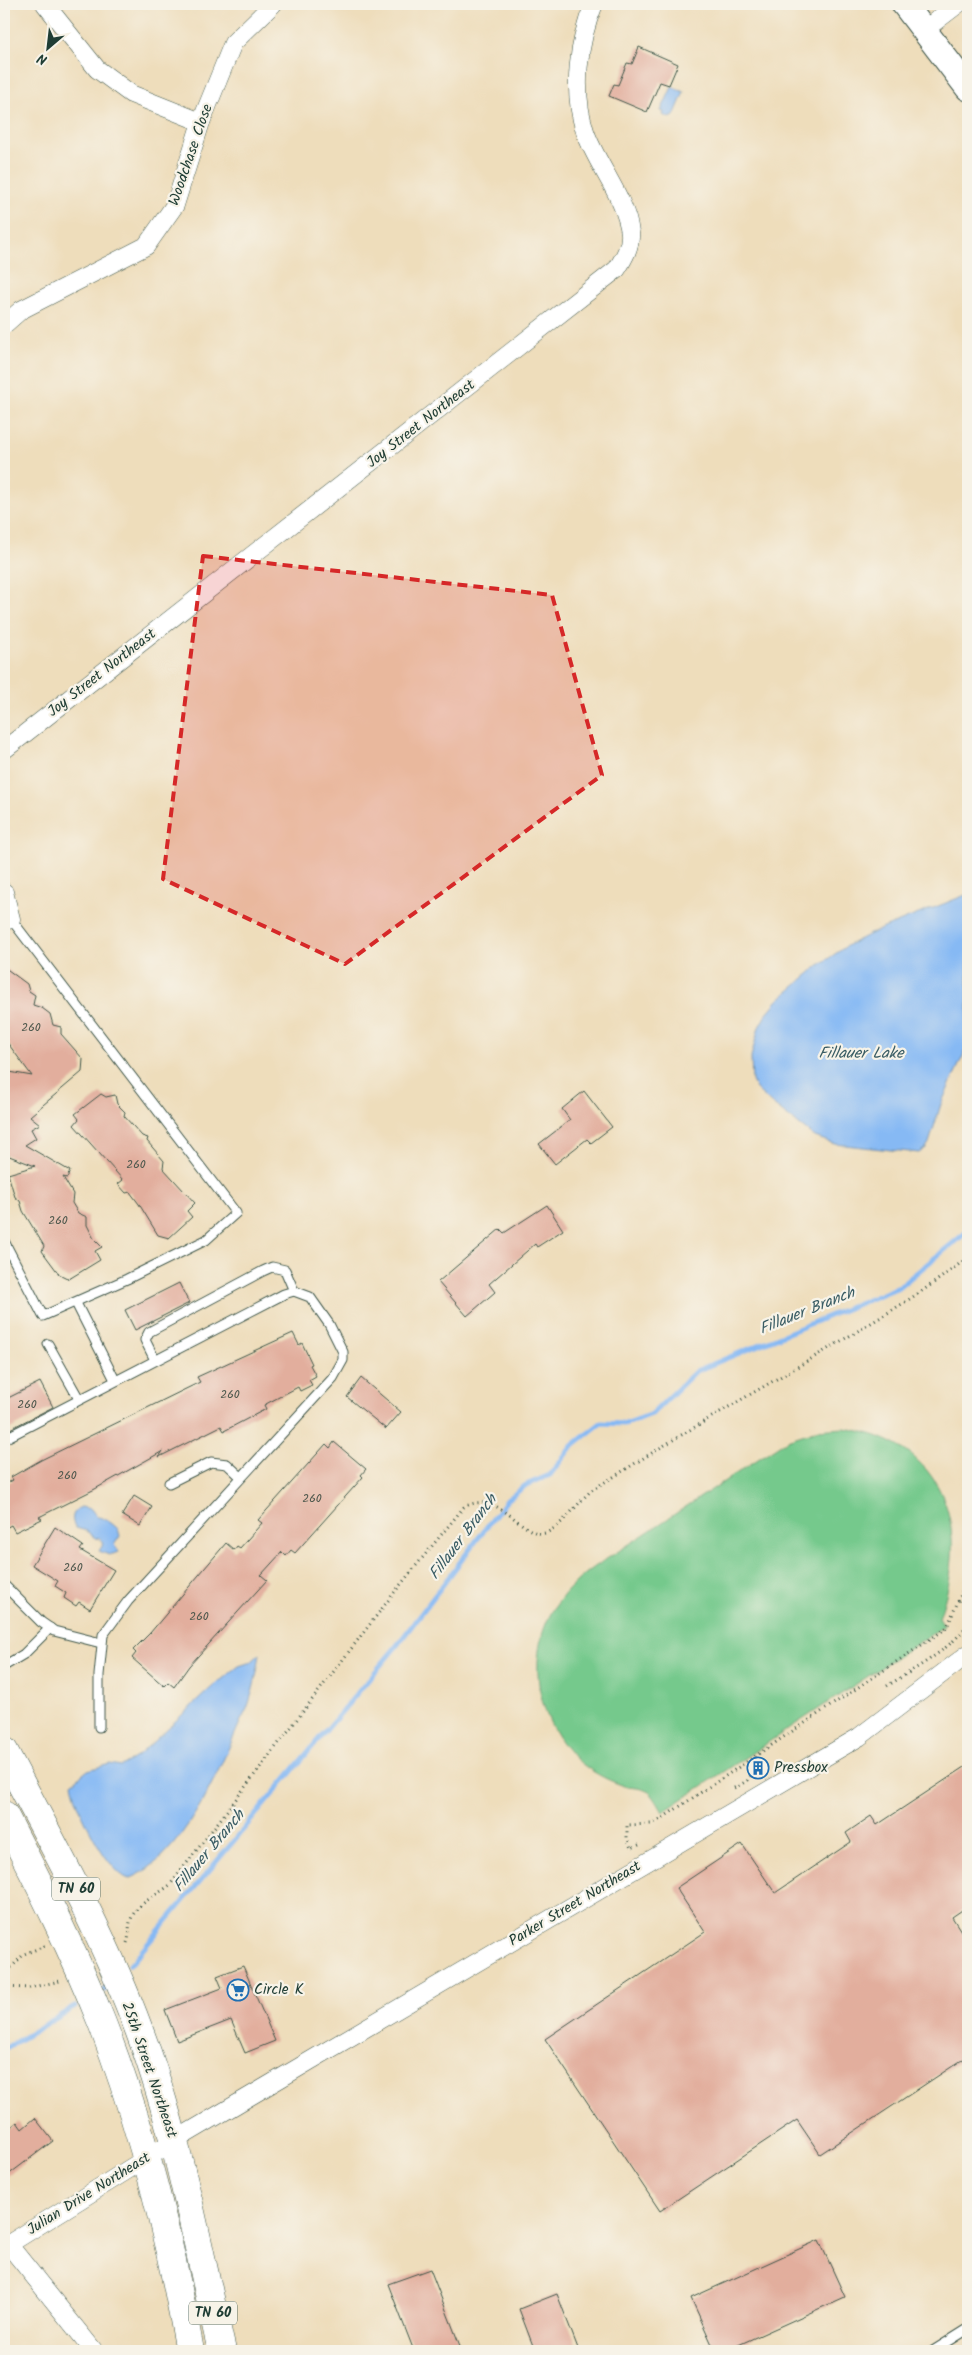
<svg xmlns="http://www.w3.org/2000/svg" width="972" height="2355" font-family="Kalam,sans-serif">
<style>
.green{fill:#74c98c;stroke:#4a8360}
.water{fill:#86b9f4;stroke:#527b94}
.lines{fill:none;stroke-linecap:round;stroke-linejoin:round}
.stream{stroke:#86b9f4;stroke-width:5}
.building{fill:#e2ae9d}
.lane-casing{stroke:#3e5548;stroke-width:11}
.street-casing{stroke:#3e5548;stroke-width:19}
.secondary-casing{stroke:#3e5548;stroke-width:27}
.highway-casing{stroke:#3e5548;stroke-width:29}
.path{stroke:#3e5548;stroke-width:3;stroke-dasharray:1 4;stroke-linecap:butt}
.lane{stroke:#fff;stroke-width:9}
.street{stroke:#fff;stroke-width:18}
.secondary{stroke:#fff;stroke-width:25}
.highway{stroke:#fff;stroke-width:28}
.marked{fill:#d62828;fill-opacity:0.2;stroke:#d62828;stroke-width:4;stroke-dasharray:10 6;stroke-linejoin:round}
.labels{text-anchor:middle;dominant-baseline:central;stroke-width:4.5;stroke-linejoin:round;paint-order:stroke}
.number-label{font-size:12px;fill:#50594e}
.shield{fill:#f7f3e8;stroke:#60746a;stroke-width:1}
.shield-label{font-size:14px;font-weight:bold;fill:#1f3d34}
.street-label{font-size:15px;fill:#1f3d34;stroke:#f7f3e8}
.poi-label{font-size:15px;fill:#1f3d34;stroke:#f7f3e8;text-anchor:start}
.water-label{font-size:16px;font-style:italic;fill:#395c64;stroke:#f7f3e8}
</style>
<rect width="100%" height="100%" fill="#f7f3e8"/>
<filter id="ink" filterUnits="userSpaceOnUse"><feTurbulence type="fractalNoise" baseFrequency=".02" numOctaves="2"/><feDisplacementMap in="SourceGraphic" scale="10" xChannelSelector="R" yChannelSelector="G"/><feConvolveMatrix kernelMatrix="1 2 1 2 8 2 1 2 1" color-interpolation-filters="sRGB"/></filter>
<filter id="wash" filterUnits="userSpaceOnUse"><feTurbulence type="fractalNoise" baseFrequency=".0096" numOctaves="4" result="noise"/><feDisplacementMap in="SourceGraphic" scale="20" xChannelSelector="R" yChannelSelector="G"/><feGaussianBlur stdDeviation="1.12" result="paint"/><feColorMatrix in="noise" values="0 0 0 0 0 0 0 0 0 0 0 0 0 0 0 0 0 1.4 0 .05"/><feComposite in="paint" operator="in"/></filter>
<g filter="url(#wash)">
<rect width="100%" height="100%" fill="#edb"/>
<!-- green -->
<path class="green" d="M 844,1428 C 945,1443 972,1527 939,1618 L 944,1626 L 663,1812 C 659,1806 653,1793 647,1791 C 642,1788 634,1788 628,1787 C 611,1782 595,1774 581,1763 C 541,1730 526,1667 548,1619 C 559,1597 576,1580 596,1566 L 787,1440 L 817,1430 Z"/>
<!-- water -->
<g class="water">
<path d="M 672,87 L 684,92 L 674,116 L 670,118 L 663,115 L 664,112 L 661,111 Z"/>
<path d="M 968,894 L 968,1045 L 941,1104 L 929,1143 L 926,1148 L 919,1153 L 835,1144 L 815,1137 L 772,1104 L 756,1089 L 752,1081 L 751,1057 L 759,1027 L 767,1013 L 778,1000 L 822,963 L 848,945 L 874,932 Z"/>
<path d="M 81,1507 L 91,1509 L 97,1517 C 104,1517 113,1524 118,1529 L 120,1536 L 114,1545 L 119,1552 L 109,1555 L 99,1551 L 104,1543 L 101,1539 L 95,1538 L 87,1531 L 76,1528 C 70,1520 72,1511 81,1507 Z"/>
<path d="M 260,1654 C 258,1670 254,1687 249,1703 C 247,1711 241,1719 238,1727 C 217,1775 181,1859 129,1879 C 107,1872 75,1806 72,1783 L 88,1770 L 110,1764 L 121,1766 L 139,1755 L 212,1687 L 239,1666 L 251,1662 Z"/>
</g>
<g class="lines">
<!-- stream -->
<g class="stream">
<path d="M 130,1965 L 395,1648 L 507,1500 L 526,1485 L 550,1475 L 572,1446 L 601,1423 L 625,1424 L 652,1414 L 696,1371 L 899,1287 L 968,1231"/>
<path d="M 104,1990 L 111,1986"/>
<path d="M 4,2049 L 75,2007"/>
</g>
</g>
<g id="blocks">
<!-- building -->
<g class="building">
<path d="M 639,47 L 678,64 L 669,85 L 660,82 L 647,112 L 609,96 L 614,84 L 618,85 L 627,63 L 632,64 Z"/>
<path d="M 4,967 L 27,984 L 29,991 L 35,995 L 33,1005 L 42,1008 L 50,1014 L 53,1025 L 61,1027 L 61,1034 L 83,1059 L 82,1072 L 30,1116 L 40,1124 L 31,1129 L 36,1138 L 25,1145 L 70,1171 L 67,1178 L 63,1177 L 73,1194 L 72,1203 L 78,1213 L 87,1217 L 87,1225 L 94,1239 L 102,1247 L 95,1251 L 100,1260 L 69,1279 L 59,1274 L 42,1251 L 44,1246 L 23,1211 L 20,1201 L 15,1197 L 8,1174 L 35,1166 L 4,1154 L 4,1071 L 32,1076 L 4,1038 Z"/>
<path d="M 584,1091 L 612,1127 L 591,1143 L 587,1139 L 555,1164 L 539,1144 L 570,1120 L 562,1109 Z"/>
<path d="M 101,1094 L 106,1097 L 115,1095 L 117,1104 L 125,1112 L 124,1116 L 142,1136 L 148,1138 L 147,1141 L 164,1161 L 163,1168 L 195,1203 L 187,1211 L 192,1217 L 169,1238 L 158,1235 L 139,1204 L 130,1192 L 126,1193 L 118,1184 L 123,1180 L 74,1125 L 79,1119 L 75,1114 Z"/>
<path d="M 547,1205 L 563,1230 L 537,1247 L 535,1244 L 489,1284 L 495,1292 L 467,1316 L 438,1282 L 500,1229 L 504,1233 Z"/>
<path d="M 179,1283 L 189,1303 L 135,1330 L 125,1310 Z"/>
<path d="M 293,1333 L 299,1345 L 302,1343 L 312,1364 L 310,1365 L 316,1376 L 309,1380 L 312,1385 L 300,1391 L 298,1387 L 264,1405 L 266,1409 L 224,1431 L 221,1426 L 159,1457 L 163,1451 L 95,1489 L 39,1517 L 42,1519 L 15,1532 L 11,1525 L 4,1529 L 4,1485 L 13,1480 L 11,1477 L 41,1460 L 200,1382 L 197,1377 Z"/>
<path d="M 361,1378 L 401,1412 L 386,1429 L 347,1397 Z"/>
<path d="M 40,1382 L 53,1407 L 4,1432 L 4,1400 Z"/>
<path d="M 334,1442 L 366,1469 L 361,1475 L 363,1477 L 295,1553 L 291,1550 L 286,1556 L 282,1552 L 261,1575 L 267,1580 L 189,1666 L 174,1687 L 168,1682 L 164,1686 L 132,1658 L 136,1653 L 133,1650 L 150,1633 L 226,1543 L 234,1550 L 237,1546 L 240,1548 L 262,1523 L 258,1520 L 326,1444 L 330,1448 Z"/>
<path d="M 134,1496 L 152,1507 L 140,1526 L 122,1515 Z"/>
<path d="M 55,1527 L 83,1546 L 80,1550 L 114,1570 L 90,1609 L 79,1602 L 76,1606 L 64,1598 L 66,1593 L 55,1586 L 58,1581 L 32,1565 Z"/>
<path d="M 968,1765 L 968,1906 L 952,1917 L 968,1942 L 968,2056 L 820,2154 L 797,2120 L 660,2211 L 545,2039 L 705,1932 L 676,1888 L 742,1844 L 775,1893 L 851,1842 L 846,1833 L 871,1816 L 877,1825 Z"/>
<path d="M 243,1966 L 275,2041 L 245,2053 L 231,2020 L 177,2041 L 165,2010 L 222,1988 L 217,1976 Z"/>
<path d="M 35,2118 L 53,2141 L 4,2178 L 4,2133 L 17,2122 L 22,2129 Z"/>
<path d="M 819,2240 L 845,2297 L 725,2351 L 715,2351 L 691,2298 Z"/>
<path d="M 430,2269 L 462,2351 L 414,2351 L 388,2284 Z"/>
<path d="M 557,2294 L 579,2351 L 535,2351 L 519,2309 Z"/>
</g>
</g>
</g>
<g filter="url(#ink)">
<use href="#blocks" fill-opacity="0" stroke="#3e5548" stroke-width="1"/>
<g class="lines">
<!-- lane casing -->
<g class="lane-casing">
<g id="lane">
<path d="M 4,1241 L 43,1316 L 127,1279 L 206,1240 L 236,1213 L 11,919"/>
<path d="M 76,1303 L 115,1380"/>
<path d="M 48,1344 L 79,1399"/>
<path d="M 155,1360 L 145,1340 L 149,1332 L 263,1271 L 272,1267 L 285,1270 L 294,1291"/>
<path d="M 4,1439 L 284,1294 L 294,1291 L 310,1297 L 329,1324 L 343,1352 L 343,1360 L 333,1378 L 128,1601 L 103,1635 L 99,1675 L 99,1727"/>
<path d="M 169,1483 L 211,1462 L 227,1464 L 241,1477"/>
<path d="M 4,1585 L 41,1622 L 54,1631 L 101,1643"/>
<path d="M 4,1666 L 24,1654 L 50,1628"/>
<path d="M 933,2351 L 968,2329"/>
</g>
</g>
<!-- street casing -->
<g class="street-casing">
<g id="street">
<path d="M 45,4 L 97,69 L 131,94 L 201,122"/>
<path d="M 924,30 L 958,4"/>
<path d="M 4,325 L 21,310 L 146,246 L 175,205 L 201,122 L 233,43 L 273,4"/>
<path d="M 4,750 L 617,269 C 624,258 631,246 630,233 C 626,198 596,164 585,131 C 572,91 578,42 594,4"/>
<path d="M 4,892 L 11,919 L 4,921"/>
<path d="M 8,2244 L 94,2351"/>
<path d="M 4,2247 L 174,2141 L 859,1737 L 968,1654"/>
</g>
</g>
<!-- secondary casing -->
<g class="secondary-casing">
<path id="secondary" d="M 904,4 L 968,88"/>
</g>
<!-- highway casing -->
<g class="highway-casing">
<g id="highway">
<path d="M 4,1751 C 52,1843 103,1933 139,2030 C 178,2134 197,2244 222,2351"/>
<path d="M 4,1815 C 39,1883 74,1952 102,2023 C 143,2129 170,2240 190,2351"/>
</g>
</g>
<!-- path -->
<g class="path">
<path d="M 962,1562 L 968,1563"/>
<path d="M 887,1686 C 912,1670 954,1648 968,1623"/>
<path d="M 734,1788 L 747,1781 L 751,1775"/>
<path d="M 639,1845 L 631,1848 L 627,1838 L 627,1825 L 651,1824 L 661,1819 L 941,1632 L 947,1627 L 968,1578"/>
<path d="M 127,1943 C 130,1935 128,1927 131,1919 C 137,1903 157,1895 170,1885 L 397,1589 L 464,1507 C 500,1488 522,1538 545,1533 C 560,1529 579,1501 592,1490 C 599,1485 607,1481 615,1476 C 684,1432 755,1392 826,1350 C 874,1321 924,1293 968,1257"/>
<path d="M 4,1975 L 24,1954 L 45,1946"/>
<path d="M 4,1987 L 29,1988 L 60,1981"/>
</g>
<!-- lane -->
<use href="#lane" class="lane"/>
<!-- street -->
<use href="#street" class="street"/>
<!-- secondary -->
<use href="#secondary" class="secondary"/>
<!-- highway -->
<use href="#highway" class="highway"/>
</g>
</g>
<!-- marked area -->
<path class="marked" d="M 203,556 L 552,595 L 602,775 L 345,964 L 163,879 Z"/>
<!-- icons -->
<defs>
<g id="building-ring" transform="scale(1.125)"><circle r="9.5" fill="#f7f3e8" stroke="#1f6fb2" stroke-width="1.5"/><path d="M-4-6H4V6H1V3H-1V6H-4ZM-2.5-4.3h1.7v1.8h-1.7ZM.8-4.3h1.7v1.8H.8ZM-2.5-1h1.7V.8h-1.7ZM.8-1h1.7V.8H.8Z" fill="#1f6fb2"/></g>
<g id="supermarket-ring" transform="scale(1.125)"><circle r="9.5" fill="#f7f3e8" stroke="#1f6fb2" stroke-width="1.5"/><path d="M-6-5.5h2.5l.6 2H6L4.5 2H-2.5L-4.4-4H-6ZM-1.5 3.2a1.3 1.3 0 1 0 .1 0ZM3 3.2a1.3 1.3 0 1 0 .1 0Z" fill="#1f6fb2"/></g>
</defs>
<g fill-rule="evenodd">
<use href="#building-ring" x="758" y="1768"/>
<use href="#supermarket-ring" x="238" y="1990"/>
</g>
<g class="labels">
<!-- number labels -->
<g class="number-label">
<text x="31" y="1027">260</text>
<text x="136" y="1164">260</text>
<text x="58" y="1220">260</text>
<text x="230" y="1394">260</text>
<text x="27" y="1404">260</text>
<text x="67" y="1475">260</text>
<text x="312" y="1498">260</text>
<text x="73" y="1567">260</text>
<text x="199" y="1616">260</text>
</g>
<!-- shield labels -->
<g class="shield">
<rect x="52" y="1877.5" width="48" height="23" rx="4"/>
<rect x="189" y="2301.5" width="48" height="23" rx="4"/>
</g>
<g class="shield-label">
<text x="76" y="1889">TN 60</text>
<text x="213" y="2313">TN 60</text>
</g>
<!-- street labels -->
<g class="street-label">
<text transform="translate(191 155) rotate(-71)">Woodchase Close</text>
<text transform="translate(421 424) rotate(-38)">Joy Street Northeast</text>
<text transform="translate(102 673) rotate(-38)">Joy Street Northeast</text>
<text transform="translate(575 1904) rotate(-31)">Parker Street Northeast</text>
<text transform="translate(149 2070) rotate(71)">25th Street Northeast</text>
<text transform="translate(89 2194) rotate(-32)">Julian Drive Northeast</text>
</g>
<!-- poi labels -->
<g class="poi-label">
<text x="774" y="1768">Pressbox</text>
<text x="254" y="1990">Circle K</text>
</g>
<!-- water labels -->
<g class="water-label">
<text x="861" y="1053">Fillauer Lake</text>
<text transform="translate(807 1311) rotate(-22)">Fillauer Branch</text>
<text transform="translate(463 1537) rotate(-53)">Fillauer Branch</text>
<text transform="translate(209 1851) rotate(-50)">Fillauer Branch</text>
</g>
</g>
<!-- margin -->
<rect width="972" height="2355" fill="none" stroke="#f7f3e8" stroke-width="20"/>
<!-- north arrow -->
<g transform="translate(48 48) rotate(208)" stroke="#f7f3e8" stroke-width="4" paint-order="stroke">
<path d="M0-4L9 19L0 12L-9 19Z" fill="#1f3d34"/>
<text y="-8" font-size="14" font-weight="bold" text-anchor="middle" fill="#1f3d34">N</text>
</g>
</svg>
